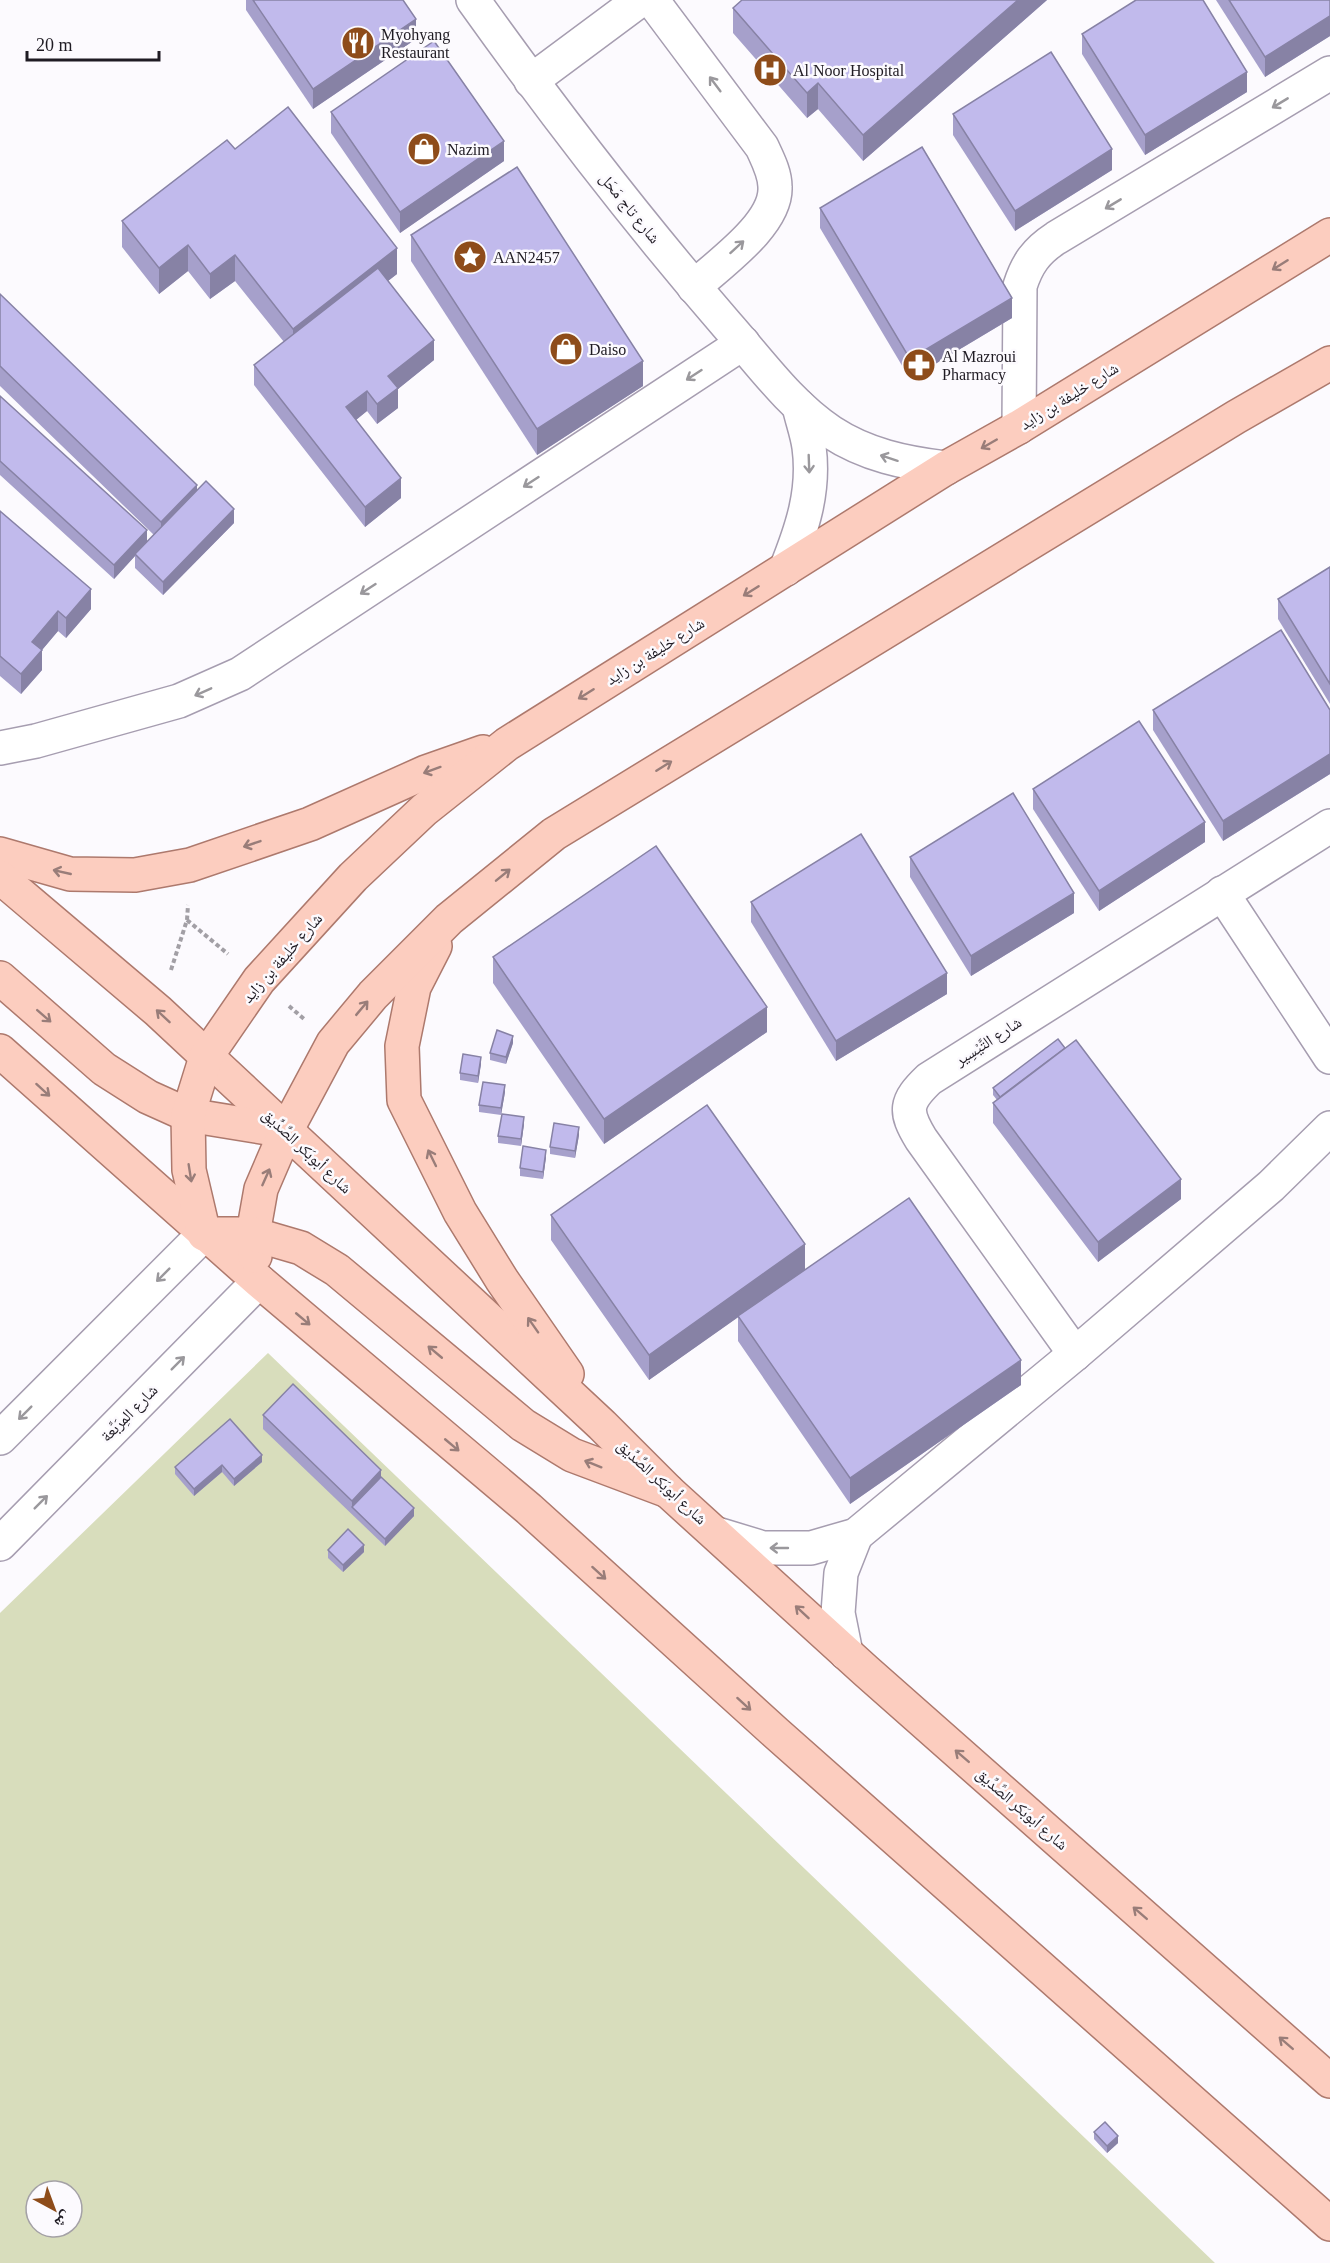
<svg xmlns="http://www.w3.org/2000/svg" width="1330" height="2263" font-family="'Times New Roman','Noto Naskh Arabic',serif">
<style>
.green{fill:#d8ddbc;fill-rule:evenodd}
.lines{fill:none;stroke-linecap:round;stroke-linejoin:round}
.minor-casing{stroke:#a69db0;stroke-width:36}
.major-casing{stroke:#ad796d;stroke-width:36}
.path{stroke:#a29fa5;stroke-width:4;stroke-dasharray:4.5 3;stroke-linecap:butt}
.minor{stroke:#fff;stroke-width:33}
.major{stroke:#fccdbf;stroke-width:33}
.wall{fill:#a6a0cb}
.shaded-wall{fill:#8782a5}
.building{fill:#c1baec;stroke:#8782a5;stroke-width:1.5}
.oneway{stroke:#9a989c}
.oneway2{stroke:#997d79}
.labels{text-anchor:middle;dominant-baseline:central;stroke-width:5;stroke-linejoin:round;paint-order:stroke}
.poi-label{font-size:16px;fill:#1f1b23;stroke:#fcfafe;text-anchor:start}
.street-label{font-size:16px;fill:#1f1b23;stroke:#fcfafe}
</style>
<rect width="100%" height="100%" fill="#fcfafe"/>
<!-- green -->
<path class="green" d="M 268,1353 L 1215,2263 L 0,2263 L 0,1613 ZM 36,2191 L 72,2191 L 72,2227 L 36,2227 Z"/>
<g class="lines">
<!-- minor casing -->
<g class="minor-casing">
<g id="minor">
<path d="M 473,0 C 553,112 637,221 727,325 C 759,361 790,405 831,432 C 866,455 905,463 946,468"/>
<path d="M 652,0 L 762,147 C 768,160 775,173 775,187 C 777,224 719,264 694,287"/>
<path d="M 531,81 L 640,0"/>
<path d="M 1019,427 L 1020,286 C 1027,264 1036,251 1056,238 L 1330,73"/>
<path d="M 786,569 C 802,529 815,491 809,447 C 807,433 802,420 799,406"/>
<path d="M 0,748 L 36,741 L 179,701 L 240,674 L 743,343"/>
<path d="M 1222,893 L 1330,1057"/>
<path d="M 1075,1354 L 921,1139 C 904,1111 905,1102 929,1079 L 1330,826"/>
<path d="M 0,1438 L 204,1234"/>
<path d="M 717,1534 L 763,1548 L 811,1548 L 856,1535 L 1075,1354 L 1271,1186 L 1330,1128"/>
<path d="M 0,1544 L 259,1281"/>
<path d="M 846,1653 L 838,1613 L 841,1573 L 856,1535"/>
</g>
</g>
<!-- major casing -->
<g class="major-casing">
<g id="major">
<path d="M 0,854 L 70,874 L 135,875 L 190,865 L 310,824 L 426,772 L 483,752"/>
<path d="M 0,877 L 158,1011 L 602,1425 L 668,1491 L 866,1671 L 1330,2081"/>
<path d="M 435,946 L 414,987 L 402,1046 L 404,1100 L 460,1212 L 502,1280 L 567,1374"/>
<path d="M 0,978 L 104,1069 L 148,1097 L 188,1115 L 286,1131"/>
<path d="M 0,1051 L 259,1281 L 529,1509 L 776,1733 L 1330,2224"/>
<path d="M 255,1256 L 253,1234 L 261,1189 L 286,1131 L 333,1043 L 373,995 L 449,919 L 554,834 L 1236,417 L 1330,363"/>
<path d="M 668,1491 L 572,1455 L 523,1425 L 337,1270 L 301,1248 L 253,1234 L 204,1234 L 189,1170 L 188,1115 L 206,1057 L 259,980 L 353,877 L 424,810 L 507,744 L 946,468 L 1019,427 L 1330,235"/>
</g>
</g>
<!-- path -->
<g class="path">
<path d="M 187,920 L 228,954"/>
<path d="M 171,970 L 187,920 L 188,905"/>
<path d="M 289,1006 L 304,1019"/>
</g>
<!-- minor -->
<use href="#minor" class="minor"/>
<!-- major -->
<use href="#major" class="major"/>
</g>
<!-- wall -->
<g class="wall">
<path d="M 246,0 L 403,0 L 416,39 L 313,109 L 246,10 Z"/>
<path d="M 1047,0 L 863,161 L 818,109 L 807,118 L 733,33 L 733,8 Z"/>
<path d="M 1216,0 L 1330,0 L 1330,36 L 1265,77 Z"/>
<path d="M 1082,34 L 1247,92 L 1145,155 L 1082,54 Z"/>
<path d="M 331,112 L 504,161 L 400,233 L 331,133 Z"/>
<path d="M 953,114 L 1112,170 L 1015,231 L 953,135 Z"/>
<path d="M 235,149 L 397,274 L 388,281 L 434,360 L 398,389 L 398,408 L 377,424 L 367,411 L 356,420 L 401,498 L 365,527 L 254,385 L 254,365 L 284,342 L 235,281 L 210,299 L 188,271 L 159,294 L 122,247 L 122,221 Z"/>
<path d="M 820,208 L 1012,318 L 910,379 L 820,228 Z"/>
<path d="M 411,235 L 643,386 L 537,455 L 411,261 Z"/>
<path d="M 0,294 L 197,491 L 234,523 L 163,595 L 135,568 L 135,556 L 114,579 L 0,475 L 0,396 L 147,543 L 154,535 L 0,386 Z"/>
<path d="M 0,511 L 91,609 L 66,638 L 58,631 L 42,650 L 42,670 L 21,694 L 0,676 Z"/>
<path d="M 1330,567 L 1330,704 L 1278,619 L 1278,599 Z"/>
<path d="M 1153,710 L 1330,710 L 1330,774 L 1223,841 L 1153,730 Z"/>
<path d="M 1033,789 L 1205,842 L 1099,911 L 1033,809 Z"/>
<path d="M 910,857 L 1074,913 L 971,976 L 910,877 Z"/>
<path d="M 751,902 L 947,994 L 836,1061 L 751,922 Z"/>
<path d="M 493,957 L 767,1032 L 604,1144 L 493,983 Z"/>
<path d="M 513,1043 L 506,1064 L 490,1060 L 490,1053 Z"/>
<path d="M 481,1064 L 478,1083 L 460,1080 L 460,1073 Z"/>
<path d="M 993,1088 L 1181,1199 L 1098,1262 L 993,1123 L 993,1103 L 997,1100 L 993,1095 Z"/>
<path d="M 505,1092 L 501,1115 L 479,1112 L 479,1105 Z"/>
<path d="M 524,1124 L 521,1146 L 498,1143 L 498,1136 Z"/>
<path d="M 579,1135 L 575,1158 L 550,1154 L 550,1147 Z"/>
<path d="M 546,1157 L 543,1179 L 520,1176 L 520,1168 Z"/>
<path d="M 551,1215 L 805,1270 L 1021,1385 L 850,1504 L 738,1341 L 738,1317 L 649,1380 L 551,1240 Z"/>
<path d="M 263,1415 L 381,1477 L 414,1516 L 385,1546 L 263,1429 Z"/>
<path d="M 262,1462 L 234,1486 L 222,1472 L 194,1496 L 175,1474 L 175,1467 Z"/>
<path d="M 328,1550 L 364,1552 L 343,1572 L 328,1558 Z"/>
<path d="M 1094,2132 L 1118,2143 L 1107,2153 L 1094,2139 Z"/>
</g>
<!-- shaded-wall -->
<g class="shaded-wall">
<path d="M 1018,0 L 1047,0 L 863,161 L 863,135 Z"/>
<path d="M 1330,16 L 1330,36 L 1265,77 L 1265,57 Z"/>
<path d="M 416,19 L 416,39 L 313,109 L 313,89 Z"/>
<path d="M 1247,72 L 1247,92 L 1145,155 L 1145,135 Z"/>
<path d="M 818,83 L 818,109 L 807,118 L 807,93 Z"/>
<path d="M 504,141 L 504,161 L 400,233 L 400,212 Z"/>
<path d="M 1112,149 L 1112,170 L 1015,231 L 1015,211 Z"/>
<path d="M 188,245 L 188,271 L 159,294 L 159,268 Z"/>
<path d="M 397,248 L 397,274 L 293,354 L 293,329 Z"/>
<path d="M 235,255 L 235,281 L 210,299 L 210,274 Z"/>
<path d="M 1012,298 L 1012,318 L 910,379 L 910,359 Z"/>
<path d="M 434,340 L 434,360 L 398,389 L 398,408 L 377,424 L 377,404 L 388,376 Z"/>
<path d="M 643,361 L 643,386 L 537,455 L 537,429 Z"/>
<path d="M 367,391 L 367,411 L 346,428 L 346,407 Z"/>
<path d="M 401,478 L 401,498 L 365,527 L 365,507 Z"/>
<path d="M 197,485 L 197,505 L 161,542 L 161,522 Z"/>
<path d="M 234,509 L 234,523 L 163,595 L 163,582 Z"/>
<path d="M 147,530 L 147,544 L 135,554 L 135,556 L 114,579 L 114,565 Z"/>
<path d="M 91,589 L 91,609 L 66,638 L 66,618 Z"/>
<path d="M 58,611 L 58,631 L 42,650 L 42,670 L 21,694 L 21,674 L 32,642 Z"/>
<path d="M 1330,754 L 1330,774 L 1223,841 L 1223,821 Z"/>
<path d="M 1205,822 L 1205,842 L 1099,911 L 1099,891 Z"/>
<path d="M 1074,893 L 1074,913 L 971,976 L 971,956 Z"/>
<path d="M 947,973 L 947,994 L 836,1061 L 836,1041 Z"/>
<path d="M 767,1007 L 767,1032 L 604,1144 L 604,1119 Z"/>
<path d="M 513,1036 L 513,1043 L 506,1064 L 506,1057 Z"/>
<path d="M 481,1057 L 481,1064 L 478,1083 L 478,1076 Z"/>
<path d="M 505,1085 L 505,1092 L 501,1115 L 501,1108 Z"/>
<path d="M 524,1117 L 524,1124 L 521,1146 L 521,1139 Z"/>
<path d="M 579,1127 L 579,1135 L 575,1158 L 575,1151 Z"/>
<path d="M 546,1150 L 546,1157 L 543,1179 L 543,1172 Z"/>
<path d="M 1181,1179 L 1181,1199 L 1098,1262 L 1098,1242 Z"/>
<path d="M 805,1244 L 805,1270 L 649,1380 L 649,1355 Z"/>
<path d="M 1021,1360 L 1021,1385 L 850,1504 L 850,1478 Z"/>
<path d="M 262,1455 L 262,1462 L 234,1486 L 234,1479 Z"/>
<path d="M 222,1465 L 222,1472 L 194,1496 L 194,1489 Z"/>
<path d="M 381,1470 L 381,1484 L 352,1507 L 352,1501 Z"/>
<path d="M 414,1508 L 414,1516 L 385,1546 L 385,1539 Z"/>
<path d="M 364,1545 L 364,1552 L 343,1572 L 343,1565 Z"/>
<path d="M 1118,2136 L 1118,2143 L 1107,2153 L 1107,2146 Z"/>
</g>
<!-- building -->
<g class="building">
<path d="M 253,0 L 403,0 L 416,19 L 313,89 Z"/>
<path d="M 742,0 L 1018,0 L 863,135 L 818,83 L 807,93 L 733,8 Z"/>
<path d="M 1136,0 L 1203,0 L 1247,72 L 1145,135 L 1082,34 Z"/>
<path d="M 1229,0 L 1330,0 L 1330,16 L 1265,57 Z"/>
<path d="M 434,41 L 504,141 L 400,212 L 331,112 Z"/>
<path d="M 1051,52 L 1112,149 L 1015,211 L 953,114 Z"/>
<path d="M 288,107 L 397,248 L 293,329 L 235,255 L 210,274 L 188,245 L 159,268 L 122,221 L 227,140 L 235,149 Z"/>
<path d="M 922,147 L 1012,298 L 910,359 L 820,208 Z"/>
<path d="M 517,167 L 643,361 L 537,429 L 411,235 Z"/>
<path d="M 378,268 L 434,340 L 388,376 L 398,388 L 377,404 L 367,391 L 346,407 L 401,478 L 365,507 L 254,365 Z"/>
<path d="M 0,294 L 197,485 L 161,522 L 0,366 Z"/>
<path d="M 0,396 L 147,530 L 114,565 L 0,461 Z"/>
<path d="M 206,481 L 234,509 L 163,582 L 135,554 Z"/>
<path d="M 0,511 L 91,589 L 66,618 L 58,611 L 32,642 L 42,650 L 21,674 L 0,656 Z"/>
<path d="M 1330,567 L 1330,684 L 1278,599 Z"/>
<path d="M 1281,630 L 1330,710 L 1330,754 L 1223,821 L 1153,710 Z"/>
<path d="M 1139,721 L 1205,822 L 1099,891 L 1033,789 Z"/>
<path d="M 1013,793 L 1074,893 L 971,956 L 910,857 Z"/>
<path d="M 861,834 L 947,973 L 836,1041 L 751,902 Z"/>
<path d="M 656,846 L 767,1007 L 604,1119 L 493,957 Z"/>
<path d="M 497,1030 L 513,1036 L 506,1057 L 490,1053 Z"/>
<path d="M 1058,1039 L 1065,1048 L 1000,1097 L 993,1088 Z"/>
<path d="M 1076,1040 L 1181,1179 L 1098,1242 L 993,1103 Z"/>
<path d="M 463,1054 L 481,1057 L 478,1076 L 460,1073 Z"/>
<path d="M 483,1082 L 505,1085 L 501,1108 L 479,1105 Z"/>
<path d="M 707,1105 L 805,1244 L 649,1355 L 551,1215 Z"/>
<path d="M 502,1114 L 524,1117 L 521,1139 L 498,1136 Z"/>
<path d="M 554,1123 L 579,1127 L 575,1151 L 550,1147 Z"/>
<path d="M 523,1146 L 546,1150 L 543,1172 L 520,1168 Z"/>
<path d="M 909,1198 L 1021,1360 L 850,1478 L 738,1316 Z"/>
<path d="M 293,1384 L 381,1470 L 352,1501 L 263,1415 Z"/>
<path d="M 230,1419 L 262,1455 L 234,1479 L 222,1465 L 194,1489 L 175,1467 Z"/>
<path d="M 381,1477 L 414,1508 L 385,1539 L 352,1507 Z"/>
<path d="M 348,1529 L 364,1545 L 343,1565 L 328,1550 Z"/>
<path d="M 1105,2122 L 1118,2136 L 1107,2146 L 1094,2132 Z"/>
</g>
<!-- one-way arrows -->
<defs><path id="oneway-shaft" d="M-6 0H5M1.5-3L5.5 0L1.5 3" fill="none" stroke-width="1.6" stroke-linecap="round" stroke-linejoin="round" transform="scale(1.5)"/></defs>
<g class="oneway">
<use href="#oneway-shaft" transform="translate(715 84) rotate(-127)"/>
<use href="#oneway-shaft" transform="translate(1280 103) rotate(149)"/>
<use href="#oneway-shaft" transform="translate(1113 204) rotate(149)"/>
<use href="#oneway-shaft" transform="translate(737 247) rotate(-42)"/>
<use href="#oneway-shaft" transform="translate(694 375) rotate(147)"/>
<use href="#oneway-shaft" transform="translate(889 458) rotate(-162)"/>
<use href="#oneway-shaft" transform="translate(809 464) rotate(88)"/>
<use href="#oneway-shaft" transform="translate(531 482) rotate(147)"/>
<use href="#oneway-shaft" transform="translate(368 589) rotate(147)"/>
<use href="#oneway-shaft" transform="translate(203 692) rotate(156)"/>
<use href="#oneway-shaft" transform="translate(163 1275) rotate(135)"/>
<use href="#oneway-shaft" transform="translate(178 1363) rotate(-45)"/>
<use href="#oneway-shaft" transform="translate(25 1413) rotate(135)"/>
<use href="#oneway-shaft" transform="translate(41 1502) rotate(-45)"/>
<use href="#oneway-shaft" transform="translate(779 1548) rotate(-180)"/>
</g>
<g class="oneway2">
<use href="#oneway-shaft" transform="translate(1280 265) rotate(148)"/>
<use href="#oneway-shaft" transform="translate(989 444) rotate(150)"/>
<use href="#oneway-shaft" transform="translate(751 591) rotate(148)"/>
<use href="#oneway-shaft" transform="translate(586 694) rotate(148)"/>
<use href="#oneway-shaft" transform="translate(664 766) rotate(-32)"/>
<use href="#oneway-shaft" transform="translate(432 770) rotate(160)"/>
<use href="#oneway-shaft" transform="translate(252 844) rotate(161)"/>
<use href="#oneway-shaft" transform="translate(62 872) rotate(-167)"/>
<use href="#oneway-shaft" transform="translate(503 875) rotate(-39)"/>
<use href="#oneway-shaft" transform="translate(362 1008) rotate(-50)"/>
<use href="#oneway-shaft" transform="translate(44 1016) rotate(41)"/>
<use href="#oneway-shaft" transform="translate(163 1016) rotate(-137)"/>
<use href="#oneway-shaft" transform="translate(43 1090) rotate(42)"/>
<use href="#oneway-shaft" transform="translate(432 1158) rotate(-116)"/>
<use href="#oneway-shaft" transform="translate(190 1173) rotate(81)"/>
<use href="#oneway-shaft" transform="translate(266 1177) rotate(-66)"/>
<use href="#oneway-shaft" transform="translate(303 1319) rotate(40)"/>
<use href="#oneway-shaft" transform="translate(533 1325) rotate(-125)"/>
<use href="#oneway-shaft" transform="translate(435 1352) rotate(-140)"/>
<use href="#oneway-shaft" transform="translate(452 1445) rotate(40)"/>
<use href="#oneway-shaft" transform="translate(593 1464) rotate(-158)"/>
<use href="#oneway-shaft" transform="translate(599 1573) rotate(42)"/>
<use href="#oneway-shaft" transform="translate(802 1612) rotate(-137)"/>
<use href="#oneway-shaft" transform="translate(744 1704) rotate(42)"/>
<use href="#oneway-shaft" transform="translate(962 1756) rotate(-139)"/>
<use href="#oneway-shaft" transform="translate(1140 1913) rotate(-139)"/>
<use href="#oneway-shaft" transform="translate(1286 2043) rotate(-139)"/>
</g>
<!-- icons -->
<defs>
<g id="restaurant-disc" transform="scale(1.725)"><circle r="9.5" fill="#8e4c1a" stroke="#fcfafe"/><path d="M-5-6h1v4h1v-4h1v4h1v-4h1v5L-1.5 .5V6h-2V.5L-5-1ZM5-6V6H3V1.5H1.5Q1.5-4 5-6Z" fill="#fff"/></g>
<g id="hospital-disc" transform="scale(1.725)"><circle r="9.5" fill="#8e4c1a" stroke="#fcfafe"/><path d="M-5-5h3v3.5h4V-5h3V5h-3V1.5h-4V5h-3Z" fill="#fff"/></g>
<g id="shop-disc" transform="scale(1.725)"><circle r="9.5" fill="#8e4c1a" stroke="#fcfafe"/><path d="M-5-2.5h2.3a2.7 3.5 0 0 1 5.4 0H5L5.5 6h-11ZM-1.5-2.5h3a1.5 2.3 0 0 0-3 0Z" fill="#fff"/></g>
<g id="sight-disc" transform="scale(1.725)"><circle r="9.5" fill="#8e4c1a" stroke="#fcfafe"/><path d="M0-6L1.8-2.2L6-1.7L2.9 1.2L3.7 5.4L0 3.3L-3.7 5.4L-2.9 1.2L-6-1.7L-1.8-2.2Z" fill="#fff"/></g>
<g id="pharmacy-disc" transform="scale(1.725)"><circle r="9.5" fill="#8e4c1a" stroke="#fcfafe"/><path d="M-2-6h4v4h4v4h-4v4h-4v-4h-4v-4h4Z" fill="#fff"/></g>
</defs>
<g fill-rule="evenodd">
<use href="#restaurant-disc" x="358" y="43"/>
<use href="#hospital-disc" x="770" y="70"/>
<use href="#shop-disc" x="424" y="149"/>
<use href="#sight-disc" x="470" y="257"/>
<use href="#shop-disc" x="566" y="349"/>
<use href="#pharmacy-disc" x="919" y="365"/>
</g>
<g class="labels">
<!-- poi labels -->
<g class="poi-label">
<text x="381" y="34">Myohyang<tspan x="381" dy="18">Restaurant</tspan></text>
<text x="793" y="70">Al Noor Hospital</text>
<text x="447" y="149">Nazim</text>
<text x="493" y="257">AAN2457</text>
<text x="589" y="349">Daiso</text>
<text x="942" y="356">Al Mazroui<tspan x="942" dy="18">Pharmacy</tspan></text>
</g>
<!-- street labels -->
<g class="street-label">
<text transform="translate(630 208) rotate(51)">شارع تاج مَحَل</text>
<text transform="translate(1069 396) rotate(-32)">شارع خليفة بن زايد</text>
<text transform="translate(655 651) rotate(-32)">شارع خليفة بن زايد</text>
<text transform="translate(282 958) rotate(-49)">شارع خليفة بن زايد</text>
<text transform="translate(988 1041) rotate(-33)">شارع التَّيْسِير</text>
<text transform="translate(307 1151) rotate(43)">شارع أبوبَكر الصِّدِّيق</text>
<text transform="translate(129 1413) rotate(-45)">شارع المِرَبَّعة</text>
<text transform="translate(662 1482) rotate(43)">شارع أبوبَكر الصِّدِّيق</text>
<text transform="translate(1022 1809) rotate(41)">شارع أبوبَكر الصِّدِّيق</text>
</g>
</g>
<!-- north arrow -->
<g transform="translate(54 2209) rotate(139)"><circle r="28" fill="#fcfafe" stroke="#a4a1a6" stroke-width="1.5"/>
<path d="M0-4.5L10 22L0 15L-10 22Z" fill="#8e4c1a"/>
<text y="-9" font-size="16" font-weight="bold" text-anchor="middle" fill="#1f1b23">ش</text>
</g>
<!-- scale -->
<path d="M27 51v9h132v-9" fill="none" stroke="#1f1b23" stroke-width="3"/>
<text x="36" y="51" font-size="18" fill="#1f1b23" stroke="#fcfafe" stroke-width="4.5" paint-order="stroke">20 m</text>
</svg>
